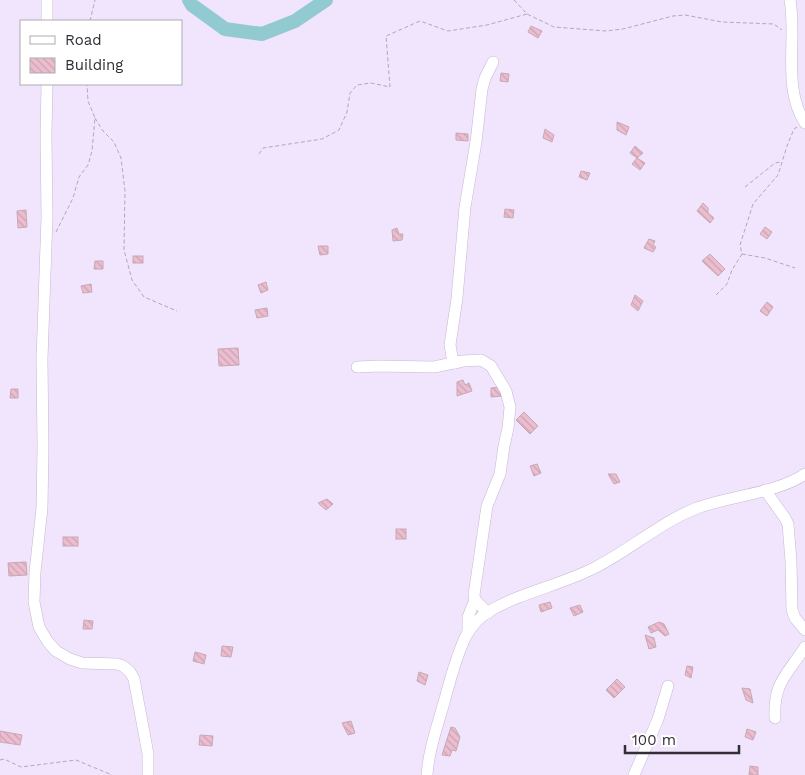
<svg xmlns="http://www.w3.org/2000/svg" width="805" height="775" font-family="'Work Sans',sans-serif">
<style>
.lines{fill:none;stroke-linecap:round;stroke-linejoin:round}
.river{stroke:#92cad2;stroke-width:14}
.building{fill:url(#building-back-hatch);stroke:#c6a9b3}
.minor-casing{stroke:#c5b8d0;stroke-width:12}
.path{stroke:#b1a7ba;stroke-width:1;stroke-dasharray:4 2.5;stroke-linecap:butt}
.minor{stroke:#fff;stroke-width:11}
</style>
<defs>
<pattern id="building-back-hatch" width="6" height="6" patternUnits="userSpaceOnUse" patternTransform="scale(1.25)"><rect width="6" height="6" fill="#ecbdce"/><path d="M-1 5l2 2M0 0l6 6M5-1l2 2" fill="none" stroke="#cba3b2"/></pattern>
</defs>
<rect width="100%" height="100%" fill="#f1e4fd"/>
<g class="lines">
<!-- river -->
<path class="river" d="M 189,0 L 192,5 L 225,29 L 262,34 L 295,21 L 326,0"/>
</g>
<!-- building -->
<g class="building">
<path d="M 531,26 L 542,31 L 538,38 L 528,32 Z"/>
<path d="M 501,73 L 509,74 L 508,82 L 500,81 Z"/>
<path d="M 617,122 L 629,127 L 626,135 L 617,130 Z"/>
<path d="M 545,129 L 554,135 L 552,142 L 543,138 Z"/>
<path d="M 456,133 L 468,134 L 468,141 L 456,140 Z"/>
<path d="M 635,146 L 643,153 L 637,158 L 630,153 Z"/>
<path d="M 637,158 L 645,163 L 640,170 L 632,164 Z"/>
<path d="M 581,171 L 590,173 L 587,180 L 579,177 Z"/>
<path d="M 703,203 L 708,208 L 708,213 L 714,218 L 710,223 L 697,211 Z"/>
<path d="M 505,209 L 514,210 L 513,218 L 504,217 Z"/>
<path d="M 26,210 L 27,227 L 18,228 L 17,211 Z"/>
<path d="M 765,227 L 772,232 L 767,239 L 760,234 Z"/>
<path d="M 397,228 L 399,234 L 403,234 L 402,240 L 393,241 L 392,230 Z"/>
<path d="M 649,239 L 655,241 L 653,245 L 656,247 L 653,252 L 644,248 Z"/>
<path d="M 318,246 L 328,246 L 328,254 L 320,255 Z"/>
<path d="M 710,254 L 725,269 L 718,276 L 702,261 Z"/>
<rect x="133" y="256" width="10" height="7"/>
<path d="M 95,261 L 103,261 L 103,269 L 94,269 Z"/>
<path d="M 266,282 L 268,290 L 261,293 L 258,285 Z"/>
<path d="M 91,284 L 92,292 L 83,293 L 81,286 Z"/>
<path d="M 635,295 L 643,301 L 638,311 L 631,305 Z"/>
<path d="M 767,302 L 773,307 L 767,316 L 760,311 Z"/>
<path d="M 267,308 L 268,316 L 257,318 L 255,310 Z"/>
<path d="M 238,348 L 239,365 L 219,366 L 218,349 Z"/>
<path d="M 463,380 L 465,385 L 469,383 L 472,391 L 457,396 L 457,382 Z"/>
<path d="M 501,387 L 502,396 L 491,397 L 491,388 Z"/>
<path d="M 11,389 L 18,389 L 18,398 L 10,398 Z"/>
<path d="M 524,412 L 538,426 L 530,434 L 516,420 Z"/>
<path d="M 537,464 L 541,473 L 534,476 L 530,466 Z"/>
<path d="M 608,474 L 616,474 L 620,482 L 614,484 Z"/>
<path d="M 327,499 L 333,504 L 326,510 L 318,503 Z"/>
<rect x="396" y="529" width="10" height="10"/>
<rect x="63" y="537" width="15" height="9"/>
<path d="M 26,562 L 27,575 L 9,576 L 8,563 Z"/>
<path d="M 550,602 L 552,608 L 541,612 L 539,605 Z"/>
<path d="M 580,605 L 583,612 L 574,616 L 570,608 Z"/>
<path d="M 84,620 L 93,621 L 92,629 L 83,629 Z"/>
<path d="M 659,622 L 664,624 L 669,634 L 665,636 L 658,630 L 651,633 L 648,627 Z"/>
<path d="M 645,635 L 654,638 L 656,647 L 649,649 Z"/>
<path d="M 222,646 L 233,647 L 231,657 L 221,656 Z"/>
<path d="M 195,652 L 206,655 L 204,664 L 193,661 Z"/>
<path d="M 687,666 L 693,667 L 691,678 L 685,675 Z"/>
<path d="M 419,672 L 428,675 L 425,685 L 417,681 Z"/>
<path d="M 617,679 L 625,687 L 614,698 L 606,690 Z"/>
<path d="M 742,688 L 750,689 L 753,703 L 746,700 Z"/>
<path d="M 351,721 L 355,733 L 348,735 L 342,723 Z"/>
<path d="M 451,727 L 455,728 L 460,737 L 456,751 L 452,750 L 450,756 L 442,755 Z"/>
<path d="M 747,729 L 756,732 L 753,740 L 745,737 Z"/>
<path d="M 0,731 L 22,735 L 20,745 L 0,742 Z"/>
<path d="M 200,735 L 213,736 L 212,746 L 199,745 Z"/>
<path d="M 750,766 L 758,767 L 758,775 L 749,775 Z"/>
</g>
<g class="lines">
<!-- minor casing -->
<g class="minor-casing">
<g id="minor">
<path d="M 47,0 L 47,21"/>
<path d="M 790,0 C 797,39 782,88 805,123"/>
<path d="M 47,84 L 46,136 L 47,217 L 42,359 L 43,448 L 42,508 L 35,572 L 34,602 L 39,627 L 48,642 L 56,651 L 70,659 L 82,663 L 117,664 L 123,666 L 130,672 L 134,679 L 148,754 L 148,775"/>
<path d="M 456,363 L 452,357 L 450,345 L 457,298 L 465,207 L 476,142 L 482,89 L 485,78 L 493,62"/>
<path d="M 357,367 L 378,366 L 434,367 L 463,361 L 481,360 L 491,366 L 506,391 L 510,407 L 508,428 L 504,446 L 500,474 L 487,506 L 474,595 L 475,600 L 488,613"/>
<path d="M 765,490 L 785,518 L 788,524 L 791,561 L 792,610 L 795,618 L 805,630"/>
<path d="M 468,633 L 468,617 L 475,600"/>
<path d="M 775,718 C 773,682 788,674 805,647"/>
<path d="M 427,775 C 429,747 439,722 446,695 C 452,674 457,653 467,634 C 472,626 480,617 488,612 C 521,592 562,585 596,567 C 631,549 661,522 697,508 C 729,496 778,493 805,474"/>
<path d="M 634,775 L 658,719 L 668,686"/>
</g>
</g>
<!-- path -->
<g class="path">
<path d="M 514,0 L 527,14 L 554,27 L 606,31 L 623,29 L 673,16 L 685,15 L 722,22 L 774,24 L 782,30"/>
<path d="M 90,21 L 95,0"/>
<path d="M 95,118 L 103,131 L 114,142 L 121,158 L 125,191 L 124,250 L 132,280 L 144,297 L 177,311"/>
<path d="M 259,154 L 263,148 L 322,139 L 339,130 L 347,112 L 350,93 L 357,85 L 371,83 L 390,87 L 386,36 L 420,21 L 448,31 L 487,25 L 527,14"/>
<path d="M 745,187 L 775,163 L 781,162"/>
<path d="M 56,232 L 73,198 L 79,177 L 88,165 L 92,151 L 95,118 L 88,101 L 87,84"/>
<path d="M 742,254 L 765,258 L 795,268"/>
<path d="M 716,295 L 727,284 L 732,270 L 742,254 L 740,245 L 753,204 L 778,175 L 787,146 L 794,129 L 797,127"/>
<path d="M 0,760 L 4,759 L 21,767 L 76,760 L 112,775"/>
</g>
<!-- minor -->
<use href="#minor" class="minor"/>
</g>
<!-- legend -->
<rect x="20" y="20" width="162" height="65" fill="#ffffff" stroke="#adabaf"/>
<rect x="30" y="36" width="25" height="8" fill="#ffffff" stroke="#adabaf"/>
<text x="65" y="45" font-size="15" fill="#322d36">Road</text>
<rect x="30" y="58" width="25" height="15" fill="url(#building-back-hatch)" stroke="#adabaf"/>
<text x="65" y="70" font-size="15" fill="#322d36">Building</text>
<!-- scale -->
<path d="M625 745v8h114v-8" fill="none" stroke="#322d36" stroke-width="2.5"/>
<text x="632" y="745" font-size="15" fill="#322d36" stroke="#ffffff" stroke-width="4" paint-order="stroke">100 m</text>
</svg>
